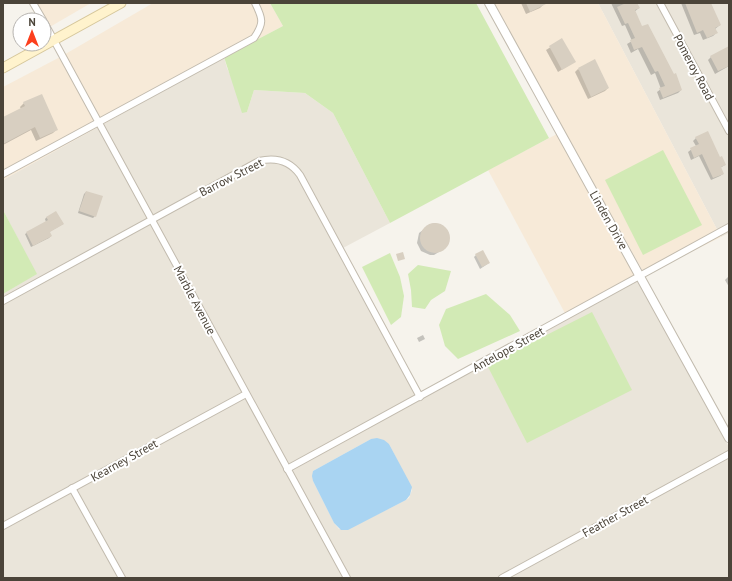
<svg xmlns="http://www.w3.org/2000/svg" width="732" height="581" font-family="'PT Sans',sans-serif">
<style>
.residential{fill:#eae5da;fill-rule:evenodd}
.commercial{fill:#f7ead8}
.green{fill:#d2eab5}
.water{fill:#a9d4f2}
.shadow{fill:#0003}
.building{fill:#d8cfc1}
.lines{fill:none;stroke-linecap:round;stroke-linejoin:round}
.minor-casing{stroke:#c2bbae;stroke-width:8}
.tertiary-casing{stroke:#c2bbae;stroke-width:10}
.secondary-casing{stroke:#d6c79b;stroke-width:11}
.minor{stroke:#fff;stroke-width:6}
.tertiary{stroke:#fff;stroke-width:8}
.secondary{stroke:#fff3cd;stroke-width:9}
.labels{text-anchor:middle;dominant-baseline:central;stroke-width:4;stroke-linejoin:round;paint-order:stroke}
.street-label{font-size:12px;fill:#4b4439;stroke:#fff}
</style>
<rect width="100%" height="100%" fill="#f6f3ec"/>
<!-- residential -->
<g class="residential">
<path d="M 598,3 L 729,3 L 729,233 L 721,237 Z"/>
<path d="M 224,57 L 227,68 L 247,112 L 254,90 L 305,93 L 333,113 L 390,223 L 343,248 L 421,396 L 637,279 L 729,447 L 729,578 L 3,578 L 3,294 L 36,274 L 3,210 L 3,180 ZM 371,439 L 374,439 L 389,444 L 412,490 L 409,498 L 406,500 L 348,529 L 339,529 L 334,523 L 313,481 L 313,471 Z"/>
</g>
<!-- commercial -->
<g class="commercial">
<path d="M 35,3 L 91,3 L 48,28 Z"/>
<path d="M 153,3 L 270,3 L 283,26 L 224,57 L 3,180 L 3,87 L 62,56 Z"/>
<path d="M 493,3 L 598,3 L 721,237 L 645,275 Z"/>
<path d="M 557,134 L 637,279 L 567,317 L 488,170 Z"/>
</g>
<!-- green -->
<g class="green">
<path d="M 270,3 L 476,3 L 549,138 L 390,223 L 333,113 L 305,93 L 254,90 L 247,112 L 242,113 L 224,57 L 283,26 Z"/>
<path d="M 663,150 L 702,225 L 643,255 L 605,180 Z"/>
<path d="M 3,210 L 37,274 L 3,294 Z"/>
<path d="M 390,253 L 400,277 L 404,296 L 401,317 L 391,325 L 362,267 Z"/>
<path d="M 418,265 L 451,271 L 445,291 L 431,300 L 425,309 L 412,307 L 411,290 L 408,274 Z"/>
<path d="M 486,294 L 510,315 L 520,331 L 458,359 L 445,346 L 439,325 L 446,309 Z"/>
<path d="M 592,312 L 632,390 L 527,443 L 487,365 Z"/>
</g>
<!-- water -->
<path class="water" d="M 377,438 L 384,440 L 389,444 L 412,487 L 410,495 L 406,500 L 348,530 L 341,530 L 334,523 L 313,481 L 312,476 L 313,471 L 371,439 Z"/>
<!-- shadow -->
<g class="shadow">
<path d="M 521,3 L 543,3 L 544,4 L 540,8 L 526,14 Z"/>
<path d="M 611,3 L 636,3 L 639,8 L 634,12 L 642,28 L 681,90 L 678,93 L 660,100 L 657,92 L 661,89 L 655,73 L 651,75 L 638,49 L 631,53 L 627,44 L 632,41 L 625,25 L 622,26 Z"/>
<path d="M 681,3 L 710,3 L 720,25 L 715,29 L 716,33 L 713,36 L 703,40 L 700,33 L 694,35 Z"/>
<path d="M 562,40 L 574,62 L 558,72 L 546,50 Z"/>
<path d="M 729,49 L 729,66 L 715,74 L 708,60 L 711,57 Z"/>
<path d="M 578,69 L 608,88 L 605,91 L 588,99 L 575,72 Z"/>
<path d="M 24,103 L 57,129 L 53,133 L 36,141 L 31,130 L 3,145 L 3,118 L 21,109 L 20,107 Z"/>
<path d="M 696,138 L 719,158 L 725,165 L 720,168 L 723,174 L 720,176 L 711,180 L 699,156 L 691,160 L 688,152 L 696,146 L 693,141 Z"/>
<path d="M 86,192 L 95,216 L 93,218 L 78,213 L 84,194 Z"/>
<path d="M 47,217 L 63,224 L 49,232 L 51,236 L 49,238 L 31,247 L 25,234 L 46,222 L 45,219 Z"/>
<path d="M 435,223 L 443,226 L 448,234 L 449,238 L 446,246 L 442,250 L 434,255 L 430,255 L 421,251 L 417,243 L 419,233 L 431,224 Z"/>
<path d="M 476,255 L 489,263 L 480,269 L 474,257 Z"/>
<path d="M 729,276 L 729,287 L 725,280 Z"/>
<path d="M 423,335 L 425,339 L 419,342 L 417,338 Z"/>
</g>
<!-- building -->
<g class="building">
<path d="M 526,3 L 548,3 L 530,12 Z"/>
<path d="M 626,3 L 637,3 L 640,8 L 635,10 L 642,26 L 648,24 L 674,74 L 676,73 L 682,90 L 663,98 L 659,88 L 665,86 L 658,71 L 655,72 L 642,47 L 634,50 L 630,40 L 635,38 L 628,23 L 625,24 L 617,7 Z"/>
<path d="M 685,3 L 711,3 L 721,25 L 715,28 L 718,33 L 707,38 L 703,30 L 697,33 Z"/>
<path d="M 562,38 L 576,62 L 562,70 L 549,46 Z"/>
<path d="M 729,46 L 729,66 L 718,71 L 710,56 Z"/>
<path d="M 595,59 L 609,88 L 591,97 L 578,68 Z"/>
<path d="M 42,94 L 58,130 L 40,138 L 35,127 L 3,144 L 3,117 L 25,106 L 23,102 Z"/>
<path d="M 708,131 L 720,157 L 722,156 L 726,165 L 721,167 L 724,174 L 713,178 L 702,154 L 694,158 L 690,148 L 699,144 L 695,137 Z"/>
<path d="M 86,191 L 103,196 L 96,217 L 79,211 Z"/>
<path d="M 56,211 L 64,224 L 50,232 L 52,236 L 33,246 L 26,232 L 48,220 L 46,217 Z"/>
<circle cx="435" cy="238" r="15"/>
<path d="M 483,250 L 490,263 L 482,267 L 475,254 Z"/>
<path d="M 403,252 L 405,259 L 398,261 L 396,254 Z"/>
</g>
<g class="lines">
<!-- minor casing -->
<g class="minor-casing">
<g id="minor">
<path d="M 33,3 L 43,20"/>
<path d="M 660,3 L 729,131"/>
<path d="M 44,22 L 347,578"/>
<path d="M 3,174 L 254,38 C 264,23 263,19 255,3"/>
<path d="M 3,301 L 259,161 C 276,157 290,161 300,175 L 420,397"/>
<path d="M 287,469 L 729,227"/>
<path d="M 72,488 L 122,578"/>
<path d="M 3,526 L 246,394"/>
<path d="M 502,578 L 729,454"/>
</g>
</g>
<!-- tertiary casing -->
<g class="tertiary-casing">
<path id="tertiary" d="M 489,3 L 729,438"/>
</g>
<!-- secondary casing -->
<g class="secondary-casing">
<path id="secondary" d="M 3,68 L 121,3"/>
</g>
<!-- minor -->
<use href="#minor" class="minor"/>
<!-- tertiary -->
<use href="#tertiary" class="tertiary"/>
<!-- secondary -->
<use href="#secondary" class="secondary"/>
</g>
<g class="labels">
<!-- street labels -->
<g class="street-label">
<text transform="translate(694 67) rotate(62)">Pomeroy Road</text>
<text transform="translate(231 177) rotate(-27)">Barrow Street</text>
<text transform="translate(609 220) rotate(61)">Linden Drive</text>
<text transform="translate(195 300) rotate(62)">Marble Avenue</text>
<text transform="translate(508 349) rotate(-29)">Antelope Street</text>
<text transform="translate(124 460) rotate(-29)">Kearney Street</text>
<text transform="translate(615 516) rotate(-29)">Feather Street</text>
</g>
</g>
<!-- border -->
<rect width="732" height="581" fill="none" stroke="#4b4439" stroke-width="8"/>
<!-- north arrow -->
<g transform="translate(32 32)"><circle r="19" fill="#ffffff" stroke="#b7b4b0"/>
<path d="M0-3L7 15L0 10L-7 15Z" fill="#fc3f1d"/>
<text y="-6" font-size="11" font-weight="bold" text-anchor="middle" fill="#4b4439">N</text>
</g>
</svg>
